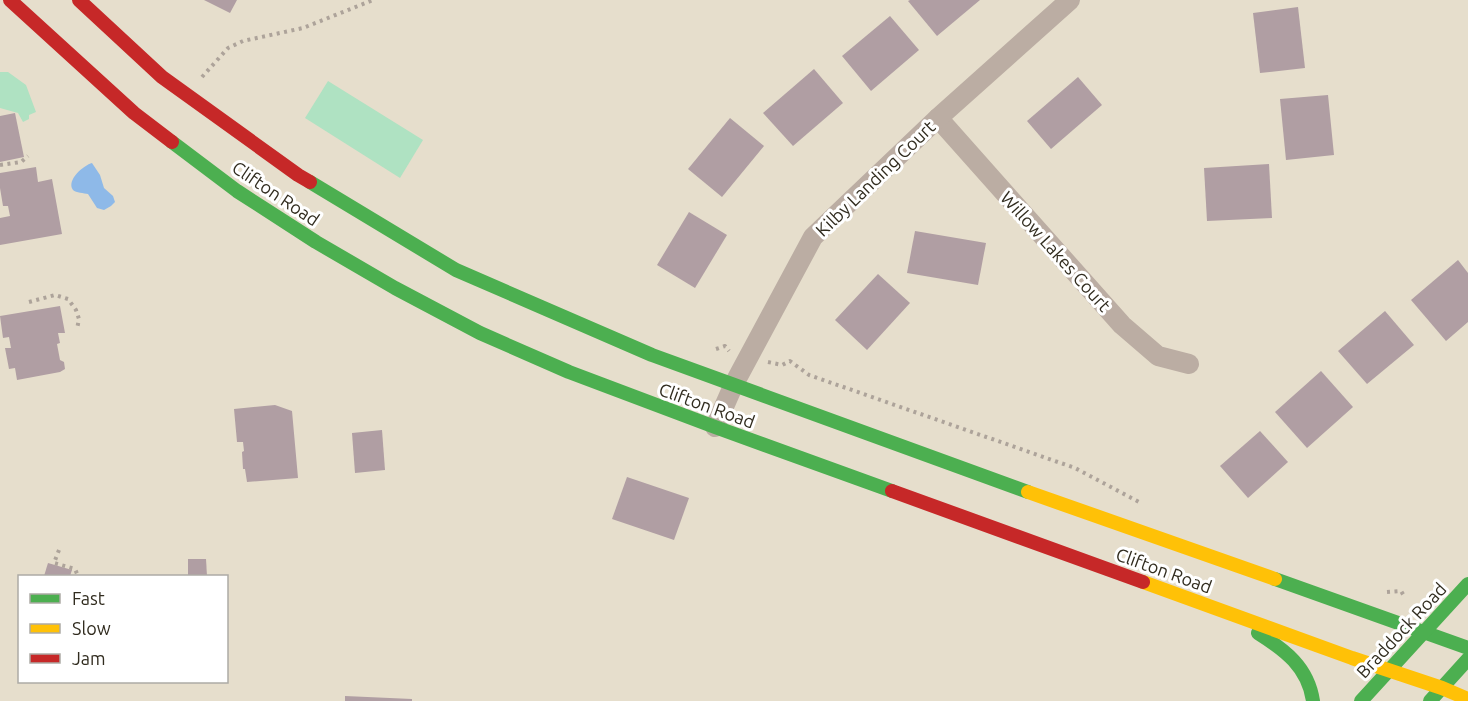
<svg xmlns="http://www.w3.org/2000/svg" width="1468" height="701" font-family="Ubuntu,sans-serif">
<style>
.green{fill:#afe2c2}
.water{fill:#8eb9e8}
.building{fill:#b09ea3}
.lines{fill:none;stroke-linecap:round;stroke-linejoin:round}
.path{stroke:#ada39a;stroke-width:4;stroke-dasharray:3 4.5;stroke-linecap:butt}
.street{stroke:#bbada3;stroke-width:20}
.fast{stroke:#4caf50;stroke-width:14}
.slow{stroke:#ffc107;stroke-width:14}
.jam{stroke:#c62828;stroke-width:14}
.labels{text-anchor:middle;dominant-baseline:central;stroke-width:6;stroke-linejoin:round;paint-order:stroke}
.street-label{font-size:18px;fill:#312c1f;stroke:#fff}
</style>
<rect width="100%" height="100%" fill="#e6decc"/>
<!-- green -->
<g class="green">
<path d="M 0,72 L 8,72 L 26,85 L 36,112 L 29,115 L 29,119 L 23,122 L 18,113 L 0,108 Z"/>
<path d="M 328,81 L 423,140 L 400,178 L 305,118 Z"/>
</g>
<!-- water -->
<path class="water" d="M 92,163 L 100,175 L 104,188 L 113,196 L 115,202 L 111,206 L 104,210 L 97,208 L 88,194 C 84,193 76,193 73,190 C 66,180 84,165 92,163 Z"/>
<!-- building -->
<g class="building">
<path d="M 204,0 L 237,0 L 230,13 Z"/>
<path d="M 910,0 L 980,0 L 937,36 L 908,1 Z"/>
<path d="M 1298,7 L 1305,68 L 1260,73 L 1253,13 Z"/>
<path d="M 890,16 L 919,50 L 871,91 L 842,56 Z"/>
<path d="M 814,69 L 843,103 L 793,146 L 763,113 Z"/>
<path d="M 1078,77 L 1102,105 L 1051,149 L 1027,121 Z"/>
<path d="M 1328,95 L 1334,155 L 1286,160 L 1280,99 Z"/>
<path d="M 15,113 L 24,157 L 0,162 L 0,116 Z"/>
<path d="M 730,118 L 764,146 L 722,197 L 688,169 Z"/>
<path d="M 1269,164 L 1272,218 L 1207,221 L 1204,168 Z"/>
<path d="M 36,167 L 38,182 L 52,179 L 62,234 L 0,245 L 0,218 L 10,216 L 8,206 L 3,206 L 0,188 L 0,173 Z"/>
<path d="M 689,212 L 727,235 L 695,288 L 657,265 Z"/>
<path d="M 915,231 L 986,243 L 978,285 L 907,273 Z"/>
<path d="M 1458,260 L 1468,273 L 1468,322 L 1446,341 L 1411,300 Z"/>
<path d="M 878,274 L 910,303 L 867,350 L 835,320 Z"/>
<path d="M 60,306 L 65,333 L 58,333 L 60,343 L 57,344 L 60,360 L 64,362 L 65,369 L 60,372 L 17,380 L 15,368 L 9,369 L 5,348 L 11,348 L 9,337 L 3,338 L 0,316 Z"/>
<path d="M 1385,311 L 1414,345 L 1367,384 L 1338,351 Z"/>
<path d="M 1321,371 L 1353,407 L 1307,448 L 1275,412 Z"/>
<path d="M 275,405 L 292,411 L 298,478 L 247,482 L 245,469 L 243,469 L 242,452 L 244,451 L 243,442 L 237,442 L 234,409 Z"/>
<path d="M 382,430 L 385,470 L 355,473 L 352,433 Z"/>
<path d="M 1260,431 L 1288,462 L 1248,498 L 1220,466 Z"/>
<path d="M 627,477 L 689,498 L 674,540 L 612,519 Z"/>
<path d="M 188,559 L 206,559 L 207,576 L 188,576 Z"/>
<path d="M 48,563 L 72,570 L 70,576 L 44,576 Z"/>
<path d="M 345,696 L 412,699 L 412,701 L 345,701 Z"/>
</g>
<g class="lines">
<!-- path -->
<g class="path">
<path d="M 202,77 L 228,48 L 243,41 L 303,28 L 373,0"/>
<path d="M 0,165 L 21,162 L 28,156"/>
<path d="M 29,302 L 55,295 L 68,299 L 76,310 L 79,319 L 77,329"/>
<path d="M 716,349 L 725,346 L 729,351"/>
<path d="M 768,362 L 782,365 L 790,361 L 809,375 L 1075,468 L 1141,503"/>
<path d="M 59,550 L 54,563 L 75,569 L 78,576"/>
<path d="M 1387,592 L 1401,591 L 1404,596"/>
</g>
<!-- street -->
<g class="street">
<path d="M 938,118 L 1122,325 L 1158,356 L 1189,364"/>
<path d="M 715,427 L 734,384 L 813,237 L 938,118 L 1070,0"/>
</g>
<!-- fast -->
<g class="fast">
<path d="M 172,142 L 237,191 L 316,242 L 395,288 L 480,333 L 569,372 L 715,427 L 892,491"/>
<path d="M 310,182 L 456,270 L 652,355 L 1028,492"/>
<path d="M 1275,579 L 1468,648"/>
<path d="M 1258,633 C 1285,650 1308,667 1313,701"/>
<path d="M 1361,701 L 1468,584"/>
<path d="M 1430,701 L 1468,659"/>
</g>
<!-- slow -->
<g class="slow">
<path d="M 1028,492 L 1275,579"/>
<path d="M 1143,582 L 1352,658 L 1442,688 L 1468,699"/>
</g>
<!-- jam -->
<g class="jam">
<path d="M 10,0 L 134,113 L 172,142"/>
<path d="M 79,0 L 162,77 L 298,175 L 310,182"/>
<path d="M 892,491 L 1143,582"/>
</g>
</g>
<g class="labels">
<!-- street labels -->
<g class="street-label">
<text transform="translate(875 178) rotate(-44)">Kilby Landing Court</text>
<text transform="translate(276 193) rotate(34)">Clifton Road</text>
<text transform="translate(1056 251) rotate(48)">Willow Lakes Court</text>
<text transform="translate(707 405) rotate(20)">Clifton Road</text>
<text transform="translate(1164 570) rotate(20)">Clifton Road</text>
<text transform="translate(1401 630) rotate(-47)">Braddock Road</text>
</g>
</g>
<!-- legend -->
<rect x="18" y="575" width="210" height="108" fill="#ffffff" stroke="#adaba5" stroke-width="1.5"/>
<rect x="30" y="594" width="30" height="9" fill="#4caf50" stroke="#adaba5" stroke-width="1.5"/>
<text x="72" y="605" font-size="18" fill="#312c1f">Fast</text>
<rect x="30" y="624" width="30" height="9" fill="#ffc107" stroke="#adaba5" stroke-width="1.5"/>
<text x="72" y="635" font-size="18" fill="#312c1f">Slow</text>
<rect x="30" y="654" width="30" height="9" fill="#c62828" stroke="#adaba5" stroke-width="1.5"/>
<text x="72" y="665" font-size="18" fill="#312c1f">Jam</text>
</svg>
